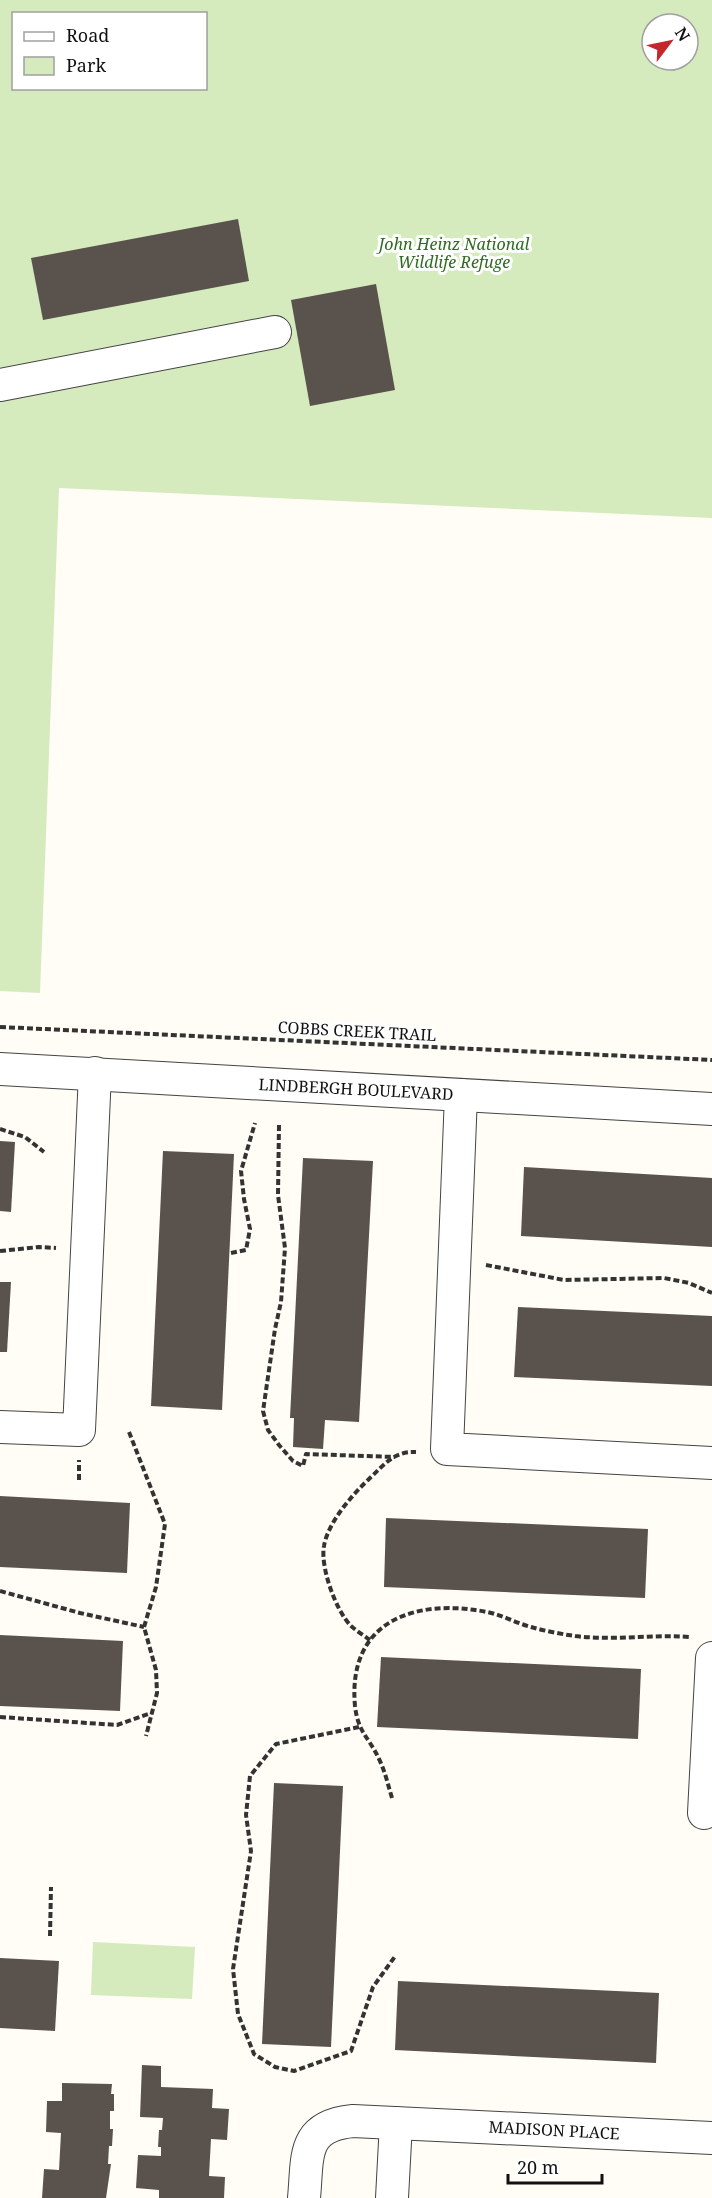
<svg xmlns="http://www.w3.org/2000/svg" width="712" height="2198" font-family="'Noto Serif',serif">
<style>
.green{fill:#d5ebbd;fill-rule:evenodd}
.building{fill:#5a524d}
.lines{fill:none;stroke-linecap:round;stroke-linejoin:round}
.minor-casing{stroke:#444;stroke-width:34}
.path{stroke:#333;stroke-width:4;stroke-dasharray:6 3;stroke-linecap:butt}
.minor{stroke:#fff;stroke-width:32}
.labels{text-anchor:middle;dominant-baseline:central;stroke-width:6;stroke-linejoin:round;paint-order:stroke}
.park-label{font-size:16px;font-style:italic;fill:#2f6b1f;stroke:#fff}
.street-label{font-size:16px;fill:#111;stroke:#fff}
</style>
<rect width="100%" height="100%" fill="#fffdf5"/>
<!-- green -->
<g class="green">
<path d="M 0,0 L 712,0 L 712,518 L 59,488 L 40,993 L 0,991 ZM 14,14 L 206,14 L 206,88 L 14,88 ZM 652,24 L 688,24 L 688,60 L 652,60 Z"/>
<path d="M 93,1942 L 195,1947 L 192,1999 L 91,1995 Z"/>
</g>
<!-- building -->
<g class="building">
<path d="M 238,219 L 249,281 L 43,320 L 31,258 Z"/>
<path d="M 376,284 L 395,390 L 310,406 L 291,300 Z"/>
<path d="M 0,1141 L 15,1142 L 11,1212 L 0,1211 Z"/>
<path d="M 163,1151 L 234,1154 L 222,1410 L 151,1406 Z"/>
<path d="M 303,1158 L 373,1161 L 359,1422 L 325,1420 L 323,1449 L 293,1447 L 294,1418 L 290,1418 Z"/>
<path d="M 524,1167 L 712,1178 L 712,1247 L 521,1236 Z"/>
<path d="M 0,1282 L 11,1282 L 7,1352 L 0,1352 Z"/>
<path d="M 518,1307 L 712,1316 L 712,1386 L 514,1377 Z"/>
<path d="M 0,1496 L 130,1503 L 127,1573 L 0,1567 Z"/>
<path d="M 386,1518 L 648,1529 L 645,1598 L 384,1587 Z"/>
<path d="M 0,1635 L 123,1641 L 120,1711 L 0,1706 Z"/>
<path d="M 381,1657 L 641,1669 L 638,1739 L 377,1727 Z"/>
<path d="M 274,1783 L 343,1786 L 331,2047 L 262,2044 Z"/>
<path d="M 0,1958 L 59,1961 L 55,2031 L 0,2028 Z"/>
<path d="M 398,1981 L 659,1993 L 656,2063 L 395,2050 Z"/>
<path d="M 142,2065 L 161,2066 L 161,2087 L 213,2089 L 212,2108 L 229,2109 L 227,2140 L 211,2139 L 209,2176 L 225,2177 L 224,2198 L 159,2198 L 159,2190 L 136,2188 L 138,2155 L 161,2156 L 161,2147 L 158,2147 L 159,2130 L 162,2130 L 163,2118 L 140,2117 Z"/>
<path d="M 62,2083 L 112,2084 L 111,2094 L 114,2094 L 114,2111 L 110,2111 L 110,2129 L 113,2129 L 112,2146 L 109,2146 L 108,2164 L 111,2164 L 106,2198 L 42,2198 L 44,2169 L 59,2170 L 61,2133 L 46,2132 L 47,2101 L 62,2101 Z"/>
</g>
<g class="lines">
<!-- minor casing -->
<g class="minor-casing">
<g id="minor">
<path d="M 0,385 L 275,332"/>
<path d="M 0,1069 L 712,1109"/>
<path d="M 461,1095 L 447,1449 L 712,1463"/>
<path d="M 0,1427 L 79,1430 L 95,1073"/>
<path d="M 704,1813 L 712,1658"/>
<path d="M 304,2198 C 308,2157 301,2126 353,2121 L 712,2138"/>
<path d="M 392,2198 L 396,2123"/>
</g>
</g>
<!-- path -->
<g class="path">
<path d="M 0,1027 L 712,1060"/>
<path d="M 279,1125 L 278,1195 L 285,1248 L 281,1302 L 275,1329 L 263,1411 L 268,1430 L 279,1445 L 293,1461 L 303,1466 L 306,1454 L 395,1457"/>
<path d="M 0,1129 L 25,1137 L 44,1152"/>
<path d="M 0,1251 L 39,1247 L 56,1248"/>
<path d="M 231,1253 L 246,1250 L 250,1229 L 244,1199 L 241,1171 L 255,1123"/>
<path d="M 486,1265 L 564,1280 L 664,1278 L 689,1283 L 712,1293"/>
<path d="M 129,1432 L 165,1524 L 156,1587 L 144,1627 L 156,1670 L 157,1693 L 146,1736"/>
<path d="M 79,1480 L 79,1460"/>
<path d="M 0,1591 L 80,1613 L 144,1627"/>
<path d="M 370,1640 C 364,1636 357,1631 351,1626 C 336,1611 320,1567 324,1546 C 328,1522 353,1494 370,1478 C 385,1464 394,1451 416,1452"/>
<path d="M 0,1717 L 117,1725 L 151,1713"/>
<path d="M 359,1727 L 276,1744 L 250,1776 L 246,1815 L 251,1851 L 233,1969 L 238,2014 L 254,2054 L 275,2067 L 294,2071 L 351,2051 L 373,1987 L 396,1955"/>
<path d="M 392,1798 C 388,1785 385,1771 379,1759 C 369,1737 358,1733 355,1706 C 347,1620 416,1598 487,1612 C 502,1615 516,1623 531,1627 C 545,1631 561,1634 575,1636 C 615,1641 650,1634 689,1637"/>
<path d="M 50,1936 L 51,1887"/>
</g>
<!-- minor -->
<use href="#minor" class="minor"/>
</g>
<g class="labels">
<!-- park labels -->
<g class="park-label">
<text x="454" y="244">John Heinz National<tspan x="454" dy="18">Wildlife Refuge</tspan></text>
</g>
<!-- street labels -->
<g class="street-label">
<text transform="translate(357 1031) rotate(3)">COBBS CREEK TRAIL</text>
<text transform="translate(356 1089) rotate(3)">LINDBERGH BOULEVARD</text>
<text transform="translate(554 2130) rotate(3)">MADISON PLACE</text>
</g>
</g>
<!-- legend -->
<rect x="12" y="12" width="195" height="78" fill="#ffffff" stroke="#a0a0a0" stroke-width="1.5"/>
<rect x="24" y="32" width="30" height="9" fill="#ffffff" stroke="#a0a0a0" stroke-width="1.5"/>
<text x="66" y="42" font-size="18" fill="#111111">Road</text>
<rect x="24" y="57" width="30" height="18" fill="#d5ebbd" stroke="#a0a0a0" stroke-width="1.5"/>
<text x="66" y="72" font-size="18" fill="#111111">Park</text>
<!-- north arrow -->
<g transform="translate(670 42) rotate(58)"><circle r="28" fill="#ffffff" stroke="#a0a0a0" stroke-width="1.5"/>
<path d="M0-4.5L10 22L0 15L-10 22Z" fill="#c4262e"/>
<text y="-9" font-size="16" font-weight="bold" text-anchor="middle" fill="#111111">N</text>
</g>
<!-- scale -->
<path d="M508 2174v9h94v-9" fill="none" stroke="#111111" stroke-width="3"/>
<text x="517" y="2174" font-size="18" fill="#111111" stroke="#ffffff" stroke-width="4.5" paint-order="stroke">20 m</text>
</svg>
